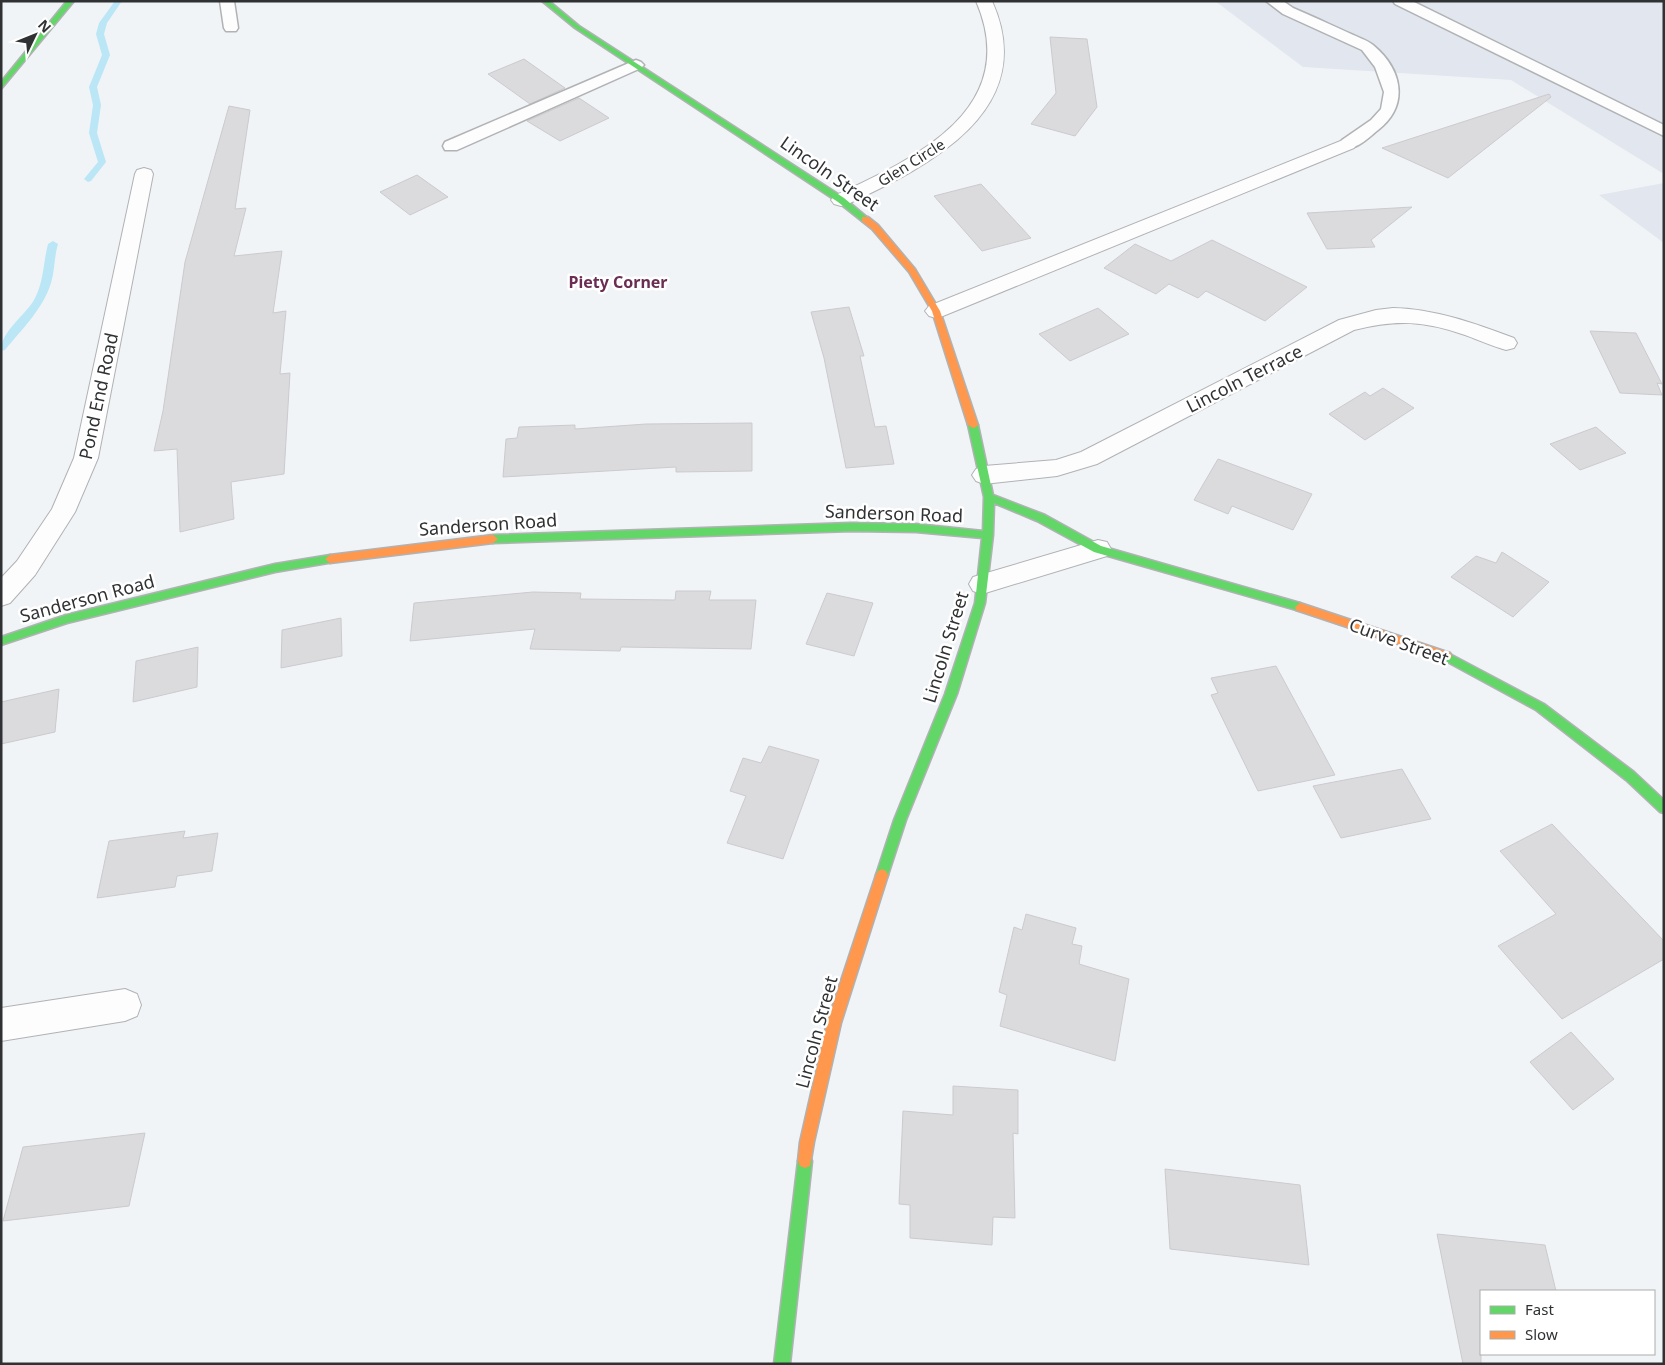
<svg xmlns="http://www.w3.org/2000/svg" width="1665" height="1365" font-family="'Noto Sans',sans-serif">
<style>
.built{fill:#e1e6ef}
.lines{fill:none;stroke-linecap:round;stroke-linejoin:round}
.stream{fill:#bae6f6;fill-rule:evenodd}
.building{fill:#dbdbde;stroke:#cbcbce}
.lane-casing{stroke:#b0b2b4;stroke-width:3}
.street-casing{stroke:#b0b2b4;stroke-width:2}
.fast-casing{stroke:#b0b2b4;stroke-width:3}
.slow-casing{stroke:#b0b2b4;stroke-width:3}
.lane{fill:#fdfdfe;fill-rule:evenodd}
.street{fill:#fdfdfe;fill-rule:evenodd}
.fast{fill:#63d668;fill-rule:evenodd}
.slow{fill:#ff974d;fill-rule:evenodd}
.labels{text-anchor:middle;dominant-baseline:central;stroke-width:5;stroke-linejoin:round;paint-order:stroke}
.far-street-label{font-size:15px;fill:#2f3133;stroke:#fff}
.far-neighbourhood-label{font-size:16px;font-weight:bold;fill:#6b2d51;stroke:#fff}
.street-label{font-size:18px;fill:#2f3133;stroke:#fff}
</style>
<rect width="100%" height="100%" fill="#f1f4f7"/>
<!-- built -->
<g class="built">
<path d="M 1215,1 L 1664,1 L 1664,174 L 1511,80 L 1303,67 Z"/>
<path d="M 1664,183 L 1664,243 L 1599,195 Z"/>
</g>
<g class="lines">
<!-- stream -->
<g class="stream">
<path d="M 115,1 L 122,1 L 107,23 L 104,34 L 110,55 L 97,87 L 101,105 L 97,133 L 106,162 L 91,181 L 88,182 L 84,179 L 98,162 L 89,133 L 93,105 L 89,87 L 102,55 L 96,34 L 99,23 Z"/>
<path d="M 53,241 L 58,244 C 54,257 55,270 51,283 C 43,309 22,329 5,350 L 1,351 C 1,331 24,317 34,300 C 44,282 43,263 48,244 Z"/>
</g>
</g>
<!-- building -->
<g class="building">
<path d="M 1050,37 L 1087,39 L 1097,107 L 1075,136 L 1031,124 L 1056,93 Z"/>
<path d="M 524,59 L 565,88 L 530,104 L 488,74 Z"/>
<path d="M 1549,94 L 1551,97 L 1448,178 L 1382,148 Z"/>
<path d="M 579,98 L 609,118 L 560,141 L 527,121 Z"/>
<path d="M 229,106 L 250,110 L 235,209 L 246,208 L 234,256 L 282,251 L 273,313 L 286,311 L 280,374 L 290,373 L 284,474 L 231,482 L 234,519 L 180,532 L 177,449 L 154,451 L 163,411 L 185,262 Z"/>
<path d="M 417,175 L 448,197 L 410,215 L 380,192 Z"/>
<path d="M 981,184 L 1031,238 L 982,251 L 934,196 Z"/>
<path d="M 1412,207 L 1371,240 L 1375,247 L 1327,249 L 1307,213 Z"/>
<path d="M 1212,240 L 1307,287 L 1265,321 L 1206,291 L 1198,298 L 1169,284 L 1156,294 L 1104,268 L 1135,244 L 1171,261 Z"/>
<path d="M 849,307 L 864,356 L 860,356 L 875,427 L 886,426 L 894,464 L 846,468 L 824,358 L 811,312 Z"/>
<path d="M 1098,308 L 1129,334 L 1070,361 L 1039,334 Z"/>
<path d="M 1590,331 L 1636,333 L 1662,384 L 1657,383 L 1662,395 L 1620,393 Z"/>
<path d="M 1383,388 L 1414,408 L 1365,440 L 1329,414 L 1365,392 L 1370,396 Z"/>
<path d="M 752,423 L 752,471 L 676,472 L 676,467 L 503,477 L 506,439 L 517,438 L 519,427 L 575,425 L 575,429 L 646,424 Z"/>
<path d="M 1596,427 L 1626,453 L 1580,470 L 1550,444 Z"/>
<path d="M 1218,459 L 1312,494 L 1293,530 L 1232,506 L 1228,514 L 1194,500 Z"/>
<path d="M 1502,552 L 1549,582 L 1513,617 L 1451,577 L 1476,556 L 1496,563 Z"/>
<path d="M 676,591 L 711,591 L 709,600 L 756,600 L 751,649 L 621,647 L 620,651 L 530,649 L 535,629 L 410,641 L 414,603 L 533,592 L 581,593 L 580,599 L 675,600 Z"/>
<path d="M 827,593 L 873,603 L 854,656 L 806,644 Z"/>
<path d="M 341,618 L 342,656 L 281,668 L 282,630 Z"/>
<path d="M 198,647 L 197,687 L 133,702 L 136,661 Z"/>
<path d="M 1276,666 L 1335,775 L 1258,791 L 1211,695 L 1218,693 L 1211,678 Z"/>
<path d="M 59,689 L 55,732 L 1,744 L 1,702 Z"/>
<path d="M 769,746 L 819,760 L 783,859 L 727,843 L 746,796 L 730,791 L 743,758 L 761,763 Z"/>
<path d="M 1402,769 L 1431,819 L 1341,838 L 1313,786 Z"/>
<path d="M 1552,824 L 1664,941 L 1664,959 L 1562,1019 L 1498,946 L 1556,914 L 1500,851 Z"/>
<path d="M 185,831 L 183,838 L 218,833 L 212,871 L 177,876 L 175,887 L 97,898 L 109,841 Z"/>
<path d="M 1026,914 L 1076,928 L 1072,944 L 1082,946 L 1079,964 L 1129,979 L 1115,1061 L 1000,1026 L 1007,995 L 999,992 L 1014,927 L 1022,930 Z"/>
<path d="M 1571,1032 L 1614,1079 L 1573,1110 L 1530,1062 Z"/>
<path d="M 953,1086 L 1018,1090 L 1018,1134 L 1013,1133 L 1015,1218 L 993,1217 L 992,1245 L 910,1238 L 910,1205 L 899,1204 L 903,1111 L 953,1115 Z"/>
<path d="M 145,1133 L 129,1206 L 3,1221 L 23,1147 Z"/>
<path d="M 1165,1169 L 1300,1185 L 1309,1265 L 1170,1249 Z"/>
<path d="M 1437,1234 L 1545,1245 L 1556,1291 L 1481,1291 L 1481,1364 L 1463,1364 Z"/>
</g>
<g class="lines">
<!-- lane casing -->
<g class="lane-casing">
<g id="lane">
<path d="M 220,1 L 234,1 L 238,28 L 236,31 L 226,31 L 224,28 Z"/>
<path d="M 1266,1 L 1283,1 L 1293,8 C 1312,16 1331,25 1349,33 C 1357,37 1367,40 1373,45 C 1402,69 1410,105 1378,130 C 1368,138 1356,151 1342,148 L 1340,144 L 1342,140 L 1371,120 L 1381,109 L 1384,92 L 1375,67 L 1362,50 L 1283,14 Z"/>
<path d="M 1393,1 L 1412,1 L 1664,125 L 1664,136 L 1395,4 Z"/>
<path d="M 636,60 L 641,62 L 644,65 L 641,68 L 457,150 L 445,150 L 443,146 L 445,142 Z"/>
</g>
</g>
<!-- street casing -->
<g class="street-casing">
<g id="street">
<path d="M 976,1 L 992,1 C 1041,110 929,166 848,204 L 841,206 L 834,204 L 831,200 L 834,196 C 914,159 1023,110 976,1 Z"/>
<path d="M 1348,138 L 1354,140 L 1357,144 L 1354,148 L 943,316 L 936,318 L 929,316 L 925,311 L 929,306 Z"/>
<path d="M 144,168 L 151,170 L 153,174 L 98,458 L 75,512 L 35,575 L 10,603 L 1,606 L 1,578 L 17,561 L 52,509 L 74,458 L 135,174 L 137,170 Z"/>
<path d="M 1393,308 C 1435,309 1474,323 1514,338 L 1517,343 L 1514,348 L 1506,350 C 1492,346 1479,340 1465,335 C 1424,321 1397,319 1354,330 L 1097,464 L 1057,476 L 984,484 L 976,481 L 972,475 L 976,469 L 984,466 L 1056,460 L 1081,452 L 1339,320 L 1376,310 Z"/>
<path d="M 1098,540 L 1107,542 L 1111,549 L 1107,556 L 982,594 L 973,591 L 969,584 L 973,577 Z"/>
<path d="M 125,989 L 137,994 L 141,1005 L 137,1016 L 125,1021 L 1,1041 L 1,1008 Z"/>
</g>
</g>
<!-- fast casing -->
<g class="fast-casing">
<g id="fast">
<path d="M 67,1 L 74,1 L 1,89 L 1,82 Z"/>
<path d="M 542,1 L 549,1 L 579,26 L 844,198 L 869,219 L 862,221 L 838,202 L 575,28 Z"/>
<path d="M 973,422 L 978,425 L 993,495 L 1045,515 L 1101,546 L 1300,603 L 1305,607 L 1300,611 L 1094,552 L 1037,521 L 994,503 L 993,535 L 985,603 L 957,694 L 906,820 L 888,875 L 886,879 L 882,881 L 878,879 L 876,875 L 894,820 L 945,694 L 975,603 L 982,538 L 916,532 L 852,531 L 493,543 L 488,539 L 493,535 L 852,523 L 916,524 L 983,531 L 984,497 L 968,425 Z"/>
<path d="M 330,555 L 334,556 L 335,559 L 334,562 L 275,572 L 67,623 L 1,645 L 1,637 L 66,615 L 275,564 Z"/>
<path d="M 1446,652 L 1544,704 L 1634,772 L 1664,800 L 1664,813 L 1660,812 L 1626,780 L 1536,710 L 1442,659 L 1440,656 L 1442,653 Z"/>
<path d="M 805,1154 L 810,1156 L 812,1161 L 790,1364 L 774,1364 L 798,1161 L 800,1156 Z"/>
</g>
</g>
<!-- slow casing -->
<g class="slow-casing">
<g id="slow">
<path d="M 862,217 L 868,217 L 878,225 L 915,269 L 940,311 L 978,425 L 976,427 L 973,428 L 968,425 L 932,311 L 909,272 L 872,229 L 862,221 Z"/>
<path d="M 493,535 L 498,539 L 493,543 L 330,563 L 325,559 L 330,555 Z"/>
<path d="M 1300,603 L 1450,653 L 1452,656 L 1450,659 L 1446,660 L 1296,610 L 1295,607 Z"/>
<path d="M 882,869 L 886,871 L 888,875 L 841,1023 L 814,1142 L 810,1166 L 805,1168 L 800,1166 L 798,1161 L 800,1142 L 827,1023 L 876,875 L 878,871 Z"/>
</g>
</g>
<!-- lane -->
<use href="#lane" class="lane"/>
<!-- street -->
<use href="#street" class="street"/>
<!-- fast -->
<use href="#fast" class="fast"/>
<!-- slow -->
<use href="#slow" class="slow"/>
</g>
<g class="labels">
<!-- far-street labels -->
<g class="far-street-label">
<text transform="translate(911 162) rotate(-32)">Glen Circle</text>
</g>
<!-- far-neighbourhood labels -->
<g class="far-neighbourhood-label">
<text x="618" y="282">Piety Corner</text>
</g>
<!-- street labels -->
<g class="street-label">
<text transform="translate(830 173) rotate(35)">Lincoln Street</text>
<text transform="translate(1244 378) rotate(-27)">Lincoln Terrace</text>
<text transform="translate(98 396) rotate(-78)">Pond End Road</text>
<text transform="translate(894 513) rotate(2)">Sanderson Road</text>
<text transform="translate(488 524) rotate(-4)">Sanderson Road</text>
<text transform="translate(87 598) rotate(-15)">Sanderson Road</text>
<text transform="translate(1399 641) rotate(20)">Curve Street</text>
<text transform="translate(945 647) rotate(-73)">Lincoln Street</text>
<text transform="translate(816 1032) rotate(-75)">Lincoln Street</text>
</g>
</g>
<!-- border -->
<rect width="1665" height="1365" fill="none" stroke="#2f3133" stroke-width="5"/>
<!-- legend -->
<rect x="1480" y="1290" width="175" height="65" fill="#ffffff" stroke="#acadad"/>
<rect x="1490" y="1306" width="25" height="8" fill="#63d668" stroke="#acadad"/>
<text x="1525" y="1315" font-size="15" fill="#2f3133">Fast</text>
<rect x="1490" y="1331" width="25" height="8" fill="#ff974d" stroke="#acadad"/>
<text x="1525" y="1340" font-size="15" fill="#2f3133">Slow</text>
<!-- north arrow -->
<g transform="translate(35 35) rotate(47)" stroke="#ffffff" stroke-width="4" paint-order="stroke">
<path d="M0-4L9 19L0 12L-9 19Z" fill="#2f3133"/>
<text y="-8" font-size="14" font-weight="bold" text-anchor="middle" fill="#2f3133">N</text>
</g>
</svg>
